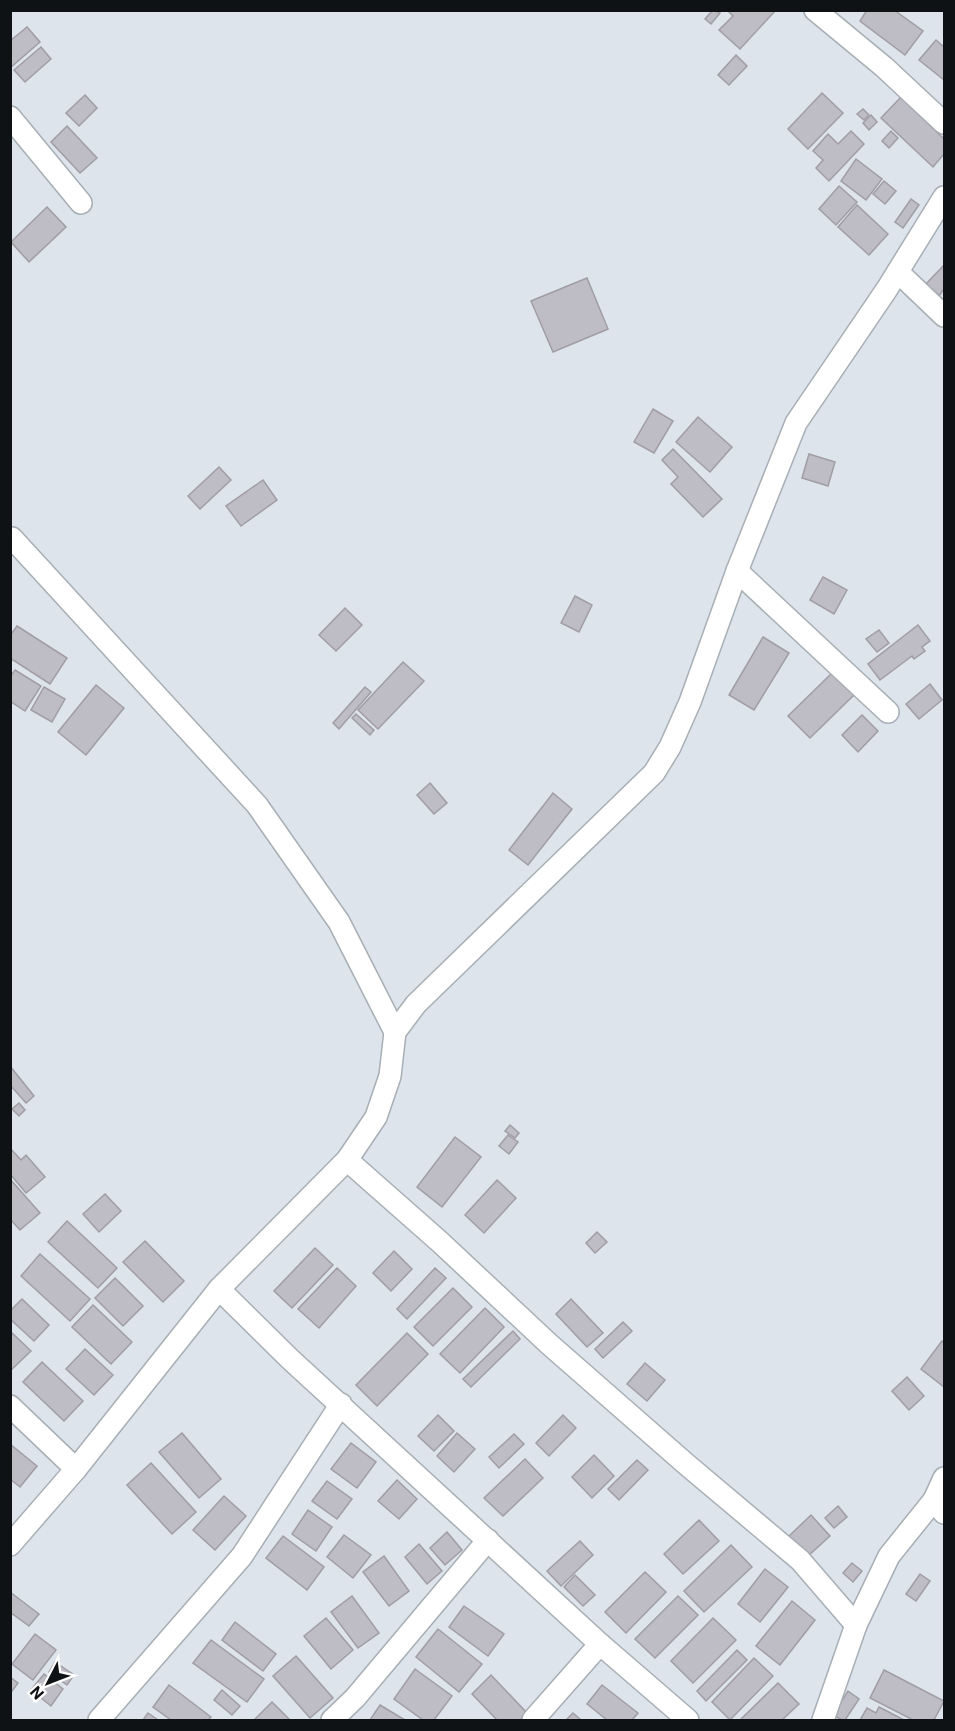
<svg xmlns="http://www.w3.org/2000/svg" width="955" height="1731" font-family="Roboto,sans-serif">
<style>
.building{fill:#bebcc4;stroke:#a09da5;stroke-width:1.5}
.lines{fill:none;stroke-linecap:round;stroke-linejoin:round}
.minor-casing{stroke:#a7aeb4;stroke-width:24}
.minor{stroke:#fff;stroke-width:21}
</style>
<rect width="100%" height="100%" fill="#dde4eb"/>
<!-- building -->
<g class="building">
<path d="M 713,10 L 720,13 L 711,24 L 705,19 Z"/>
<path d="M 776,10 L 740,49 L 719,30 L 733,16 L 727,10 Z"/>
<path d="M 867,10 L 894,10 L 923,31 L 905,55 L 860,21 Z"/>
<path d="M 27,27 L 40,42 L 10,68 L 10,41 Z"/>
<path d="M 936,40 L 944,47 L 944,80 L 919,60 Z"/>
<path d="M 41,47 L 51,59 L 25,82 L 14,70 Z"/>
<path d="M 736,55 L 747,66 L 729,85 L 718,75 Z"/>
<path d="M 822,93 L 843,113 L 808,149 L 788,129 Z"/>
<path d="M 85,95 L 97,108 L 79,126 L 66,113 Z"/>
<path d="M 901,97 L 944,139 L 944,154 L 933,167 L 881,118 Z"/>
<path d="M 863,109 L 869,115 L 864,120 L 857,114 Z"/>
<path d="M 871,115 L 877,122 L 869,130 L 863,123 Z"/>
<path d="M 67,126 L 97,158 L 80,173 L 51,142 Z"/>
<path d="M 851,131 L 864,144 L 829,181 L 816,168 L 823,160 L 813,151 L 828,134 L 838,144 Z"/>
<path d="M 891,131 L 898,138 L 889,148 L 882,141 Z"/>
<path d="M 856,159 L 882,179 L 866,200 L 841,181 Z"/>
<path d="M 884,181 L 896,191 L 885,204 L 873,194 Z"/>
<path d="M 839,186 L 857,202 L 836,225 L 819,209 Z"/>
<path d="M 911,199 L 919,205 L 903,228 L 895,222 Z"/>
<path d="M 857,205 L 888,234 L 869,255 L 838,227 Z"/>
<path d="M 47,207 L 66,227 L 29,262 L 11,242 Z"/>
<path d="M 943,266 L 944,267 L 944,289 L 939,296 L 926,284 Z"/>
<path d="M 587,278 L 608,329 L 553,352 L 531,301 Z"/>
<path d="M 653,409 L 673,421 L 654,453 L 634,442 Z"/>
<path d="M 698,417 L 732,447 L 710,472 L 676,442 Z"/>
<path d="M 673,449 L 722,499 L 703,517 L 671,484 L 678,477 L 662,460 Z"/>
<path d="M 809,454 L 835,462 L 828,486 L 802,478 Z"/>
<path d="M 219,467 L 231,480 L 200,509 L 188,496 Z"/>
<path d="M 263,480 L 277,500 L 241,526 L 226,506 Z"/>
<path d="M 823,577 L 847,590 L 834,614 L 810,600 Z"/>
<path d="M 575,596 L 592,605 L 579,632 L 561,623 Z"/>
<path d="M 345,608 L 362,625 L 336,651 L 319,635 Z"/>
<path d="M 918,625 L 930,641 L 922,647 L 925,651 L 914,659 L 912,656 L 880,680 L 868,664 Z"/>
<path d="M 17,626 L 67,658 L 50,684 L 10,658 L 10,636 Z"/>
<path d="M 879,630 L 889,643 L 877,652 L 866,639 Z"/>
<path d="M 763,637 L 789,653 L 754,710 L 729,695 Z"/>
<path d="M 403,662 L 424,681 L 378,729 L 358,710 Z"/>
<path d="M 15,670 L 41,686 L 25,711 L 10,701 L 10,677 Z"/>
<path d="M 832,673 L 854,695 L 810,738 L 788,716 Z"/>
<path d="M 930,684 L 942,700 L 919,719 L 906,704 Z"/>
<path d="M 96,685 L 124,708 L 86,755 L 58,732 Z"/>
<path d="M 44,687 L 65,699 L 52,722 L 31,710 Z"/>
<path d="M 365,687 L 371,692 L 339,729 L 333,723 Z"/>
<path d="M 356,714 L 374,730 L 370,735 L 352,718 Z"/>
<path d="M 862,715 L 878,731 L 858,752 L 842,735 Z"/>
<path d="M 430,783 L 447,803 L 434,814 L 417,795 Z"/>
<path d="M 553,793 L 572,809 L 528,865 L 509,850 Z"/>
<path d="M 10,1066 L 34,1096 L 26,1103 L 10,1085 Z"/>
<path d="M 19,1103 L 25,1110 L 19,1116 L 12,1109 Z"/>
<path d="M 510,1125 L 519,1133 L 515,1138 L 505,1131 Z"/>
<path d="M 508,1135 L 518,1142 L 509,1154 L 499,1146 Z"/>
<path d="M 455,1137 L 481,1157 L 442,1207 L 417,1187 Z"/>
<path d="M 10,1148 L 21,1160 L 26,1155 L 45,1177 L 26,1193 L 10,1174 Z"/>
<path d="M 10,1179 L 40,1213 L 20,1230 L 10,1219 Z"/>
<path d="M 497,1180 L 516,1198 L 484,1233 L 465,1215 Z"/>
<path d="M 105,1194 L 121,1211 L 99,1232 L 83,1214 Z"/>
<path d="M 67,1221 L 117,1268 L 98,1288 L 48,1242 Z"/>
<path d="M 597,1232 L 607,1242 L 595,1253 L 586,1243 Z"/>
<path d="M 145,1241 L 184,1281 L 163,1302 L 123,1262 Z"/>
<path d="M 315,1248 L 333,1265 L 292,1308 L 274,1291 Z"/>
<path d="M 394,1251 L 412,1269 L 391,1291 L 373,1273 Z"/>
<path d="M 40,1254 L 90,1299 L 70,1321 L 21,1276 Z"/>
<path d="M 337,1268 L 356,1286 L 319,1328 L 298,1309 Z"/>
<path d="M 435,1268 L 446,1278 L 407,1319 L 397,1309 Z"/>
<path d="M 115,1278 L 143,1306 L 123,1326 L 95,1298 Z"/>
<path d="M 453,1288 L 472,1307 L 433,1346 L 414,1327 Z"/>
<path d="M 22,1299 L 49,1325 L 34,1341 L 10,1319 L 10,1311 Z"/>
<path d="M 571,1299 L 603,1333 L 587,1347 L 556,1314 Z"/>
<path d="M 93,1305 L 132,1342 L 111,1364 L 72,1327 Z"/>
<path d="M 485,1308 L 504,1327 L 460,1373 L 440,1354 Z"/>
<path d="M 623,1322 L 632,1331 L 603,1358 L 595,1349 Z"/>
<path d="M 10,1331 L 31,1351 L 10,1371 Z"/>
<path d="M 513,1331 L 520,1339 L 471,1387 L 463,1379 Z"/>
<path d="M 407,1333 L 428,1354 L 377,1406 L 356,1385 Z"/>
<path d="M 942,1341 L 944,1343 L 944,1387 L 921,1369 Z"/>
<path d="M 85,1349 L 113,1375 L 94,1395 L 66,1369 Z"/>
<path d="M 42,1362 L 83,1401 L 64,1421 L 23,1382 Z"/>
<path d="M 645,1363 L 665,1380 L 647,1401 L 627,1384 Z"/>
<path d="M 907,1377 L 924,1396 L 909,1410 L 892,1391 Z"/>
<path d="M 438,1415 L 454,1431 L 434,1451 L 418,1436 Z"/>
<path d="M 563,1415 L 576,1428 L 549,1456 L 536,1443 Z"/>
<path d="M 182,1433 L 221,1479 L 199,1498 L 159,1452 Z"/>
<path d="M 457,1433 L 475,1449 L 454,1472 L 437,1456 Z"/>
<path d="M 514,1434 L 524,1444 L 499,1468 L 489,1457 Z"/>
<path d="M 351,1443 L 376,1462 L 357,1488 L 331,1469 Z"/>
<path d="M 10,1444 L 37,1466 L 20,1487 L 10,1479 Z"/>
<path d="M 594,1455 L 614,1476 L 592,1498 L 572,1477 Z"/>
<path d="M 525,1459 L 543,1478 L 503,1516 L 484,1498 Z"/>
<path d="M 637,1460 L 648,1470 L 619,1500 L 608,1489 Z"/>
<path d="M 151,1463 L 196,1512 L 172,1534 L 127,1485 Z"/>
<path d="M 397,1480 L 417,1499 L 399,1519 L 378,1501 Z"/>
<path d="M 327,1481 L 352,1499 L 337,1519 L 312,1501 Z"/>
<path d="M 224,1496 L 246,1516 L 215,1550 L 193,1530 Z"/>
<path d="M 838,1506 L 847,1517 L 834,1528 L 825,1518 Z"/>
<path d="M 308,1510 L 332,1527 L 316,1551 L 292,1534 Z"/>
<path d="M 811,1515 L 830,1536 L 807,1557 L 788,1537 Z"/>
<path d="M 699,1520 L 719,1541 L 683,1574 L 664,1554 Z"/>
<path d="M 447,1532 L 462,1550 L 445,1565 L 430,1548 Z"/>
<path d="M 344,1535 L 371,1555 L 353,1578 L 327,1557 Z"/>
<path d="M 283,1536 L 324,1567 L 307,1590 L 266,1558 Z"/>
<path d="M 580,1541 L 593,1555 L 561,1586 L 547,1571 Z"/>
<path d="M 419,1544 L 442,1571 L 427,1584 L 405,1557 Z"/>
<path d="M 731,1545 L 752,1567 L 704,1612 L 684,1591 Z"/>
<path d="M 384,1556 L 409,1591 L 389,1606 L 363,1572 Z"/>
<path d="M 852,1563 L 862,1571 L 853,1582 L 843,1573 Z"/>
<path d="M 765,1569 L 788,1587 L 760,1622 L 738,1604 Z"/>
<path d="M 645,1572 L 666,1592 L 626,1633 L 605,1612 Z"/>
<path d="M 920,1574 L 930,1581 L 916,1601 L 906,1594 Z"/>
<path d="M 575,1575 L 595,1595 L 583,1606 L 564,1587 Z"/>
<path d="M 10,1592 L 39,1614 L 29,1626 L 10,1612 Z"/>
<path d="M 352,1596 L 379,1633 L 358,1648 L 331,1612 Z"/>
<path d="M 678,1596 L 698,1615 L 655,1658 L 635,1639 Z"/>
<path d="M 792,1601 L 815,1620 L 780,1665 L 756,1646 Z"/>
<path d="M 464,1606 L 504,1634 L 488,1656 L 449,1627 Z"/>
<path d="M 326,1618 L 353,1650 L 331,1669 L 304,1636 Z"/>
<path d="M 713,1618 L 736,1640 L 693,1683 L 671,1661 Z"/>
<path d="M 235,1622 L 276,1654 L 263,1671 L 222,1640 Z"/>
<path d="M 438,1629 L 482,1664 L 459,1692 L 416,1657 Z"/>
<path d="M 35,1634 L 56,1650 L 33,1680 L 12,1664 Z"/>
<path d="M 211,1640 L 264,1679 L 247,1702 L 193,1663 Z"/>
<path d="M 737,1650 L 747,1660 L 706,1701 L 697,1691 Z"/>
<path d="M 296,1656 L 333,1698 L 310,1718 L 273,1676 Z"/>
<path d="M 754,1658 L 773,1676 L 730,1720 L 712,1702 Z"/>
<path d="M 55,1662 L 74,1675 L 67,1685 L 49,1672 Z"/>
<path d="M 415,1669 L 452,1696 L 434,1720 L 423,1720 L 394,1699 Z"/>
<path d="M 884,1670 L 944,1701 L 934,1720 L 913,1720 L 870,1698 Z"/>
<path d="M 44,1674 L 63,1689 L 51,1706 L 31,1690 Z"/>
<path d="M 491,1675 L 528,1714 L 520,1720 L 497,1720 L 472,1694 Z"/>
<path d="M 10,1677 L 18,1683 L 10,1694 Z"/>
<path d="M 778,1683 L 799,1704 L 782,1720 L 740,1720 Z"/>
<path d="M 169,1685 L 211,1717 L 208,1720 L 171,1720 L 153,1707 Z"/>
<path d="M 602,1685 L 638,1713 L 632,1720 L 607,1720 L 587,1704 Z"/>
<path d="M 222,1690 L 240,1706 L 232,1715 L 214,1700 Z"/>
<path d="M 848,1691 L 859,1699 L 845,1720 L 842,1720 L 833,1715 Z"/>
<path d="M 272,1702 L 290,1720 L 254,1720 Z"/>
<path d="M 380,1705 L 405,1720 L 370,1720 Z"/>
<path d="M 879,1707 L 904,1720 L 860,1720 L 867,1708 L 876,1713 Z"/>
<path d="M 148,1713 L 158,1720 L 143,1720 Z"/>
<path d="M 573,1713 L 581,1720 L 566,1720 Z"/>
</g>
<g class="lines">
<!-- minor casing -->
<g class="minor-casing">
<g id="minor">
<path d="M 815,10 L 884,67 L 944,123"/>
<path d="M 10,117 L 81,203"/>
<path d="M 898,272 L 944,316"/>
<path d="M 12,538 L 257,805 L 339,922 L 395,1032"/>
<path d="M 737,571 L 888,712"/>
<path d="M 347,1160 L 440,1242 L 549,1344 L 686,1464 L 800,1560 L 856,1625"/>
<path d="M 219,1289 L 290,1359 L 600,1644 L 688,1720"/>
<path d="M 10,1406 L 76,1469"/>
<path d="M 934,1500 L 944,1478"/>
<path d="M 10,1545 L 76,1469 L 219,1289 L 347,1160 L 376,1117 L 390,1076 L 395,1032 L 416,1004 L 654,773 L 670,747 L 690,702 L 737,571 L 796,423 L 887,289 L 944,197"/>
<path d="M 99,1720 L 242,1556 L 341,1404"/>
<path d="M 332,1720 L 355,1698 L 488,1540"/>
<path d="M 533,1720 L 600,1644"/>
<path d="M 823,1720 L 856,1625 L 889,1556 L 934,1500 L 944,1513"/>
</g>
</g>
<!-- minor -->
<use href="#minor" class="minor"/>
</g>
<!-- border -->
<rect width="955" height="1731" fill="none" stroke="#0f1214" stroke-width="24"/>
<!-- north arrow -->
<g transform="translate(48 1683) rotate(228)" stroke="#ffffff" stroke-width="4.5" paint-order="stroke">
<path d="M0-4.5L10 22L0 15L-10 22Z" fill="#0f1214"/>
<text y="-9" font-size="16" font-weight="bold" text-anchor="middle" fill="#0f1214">N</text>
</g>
</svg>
